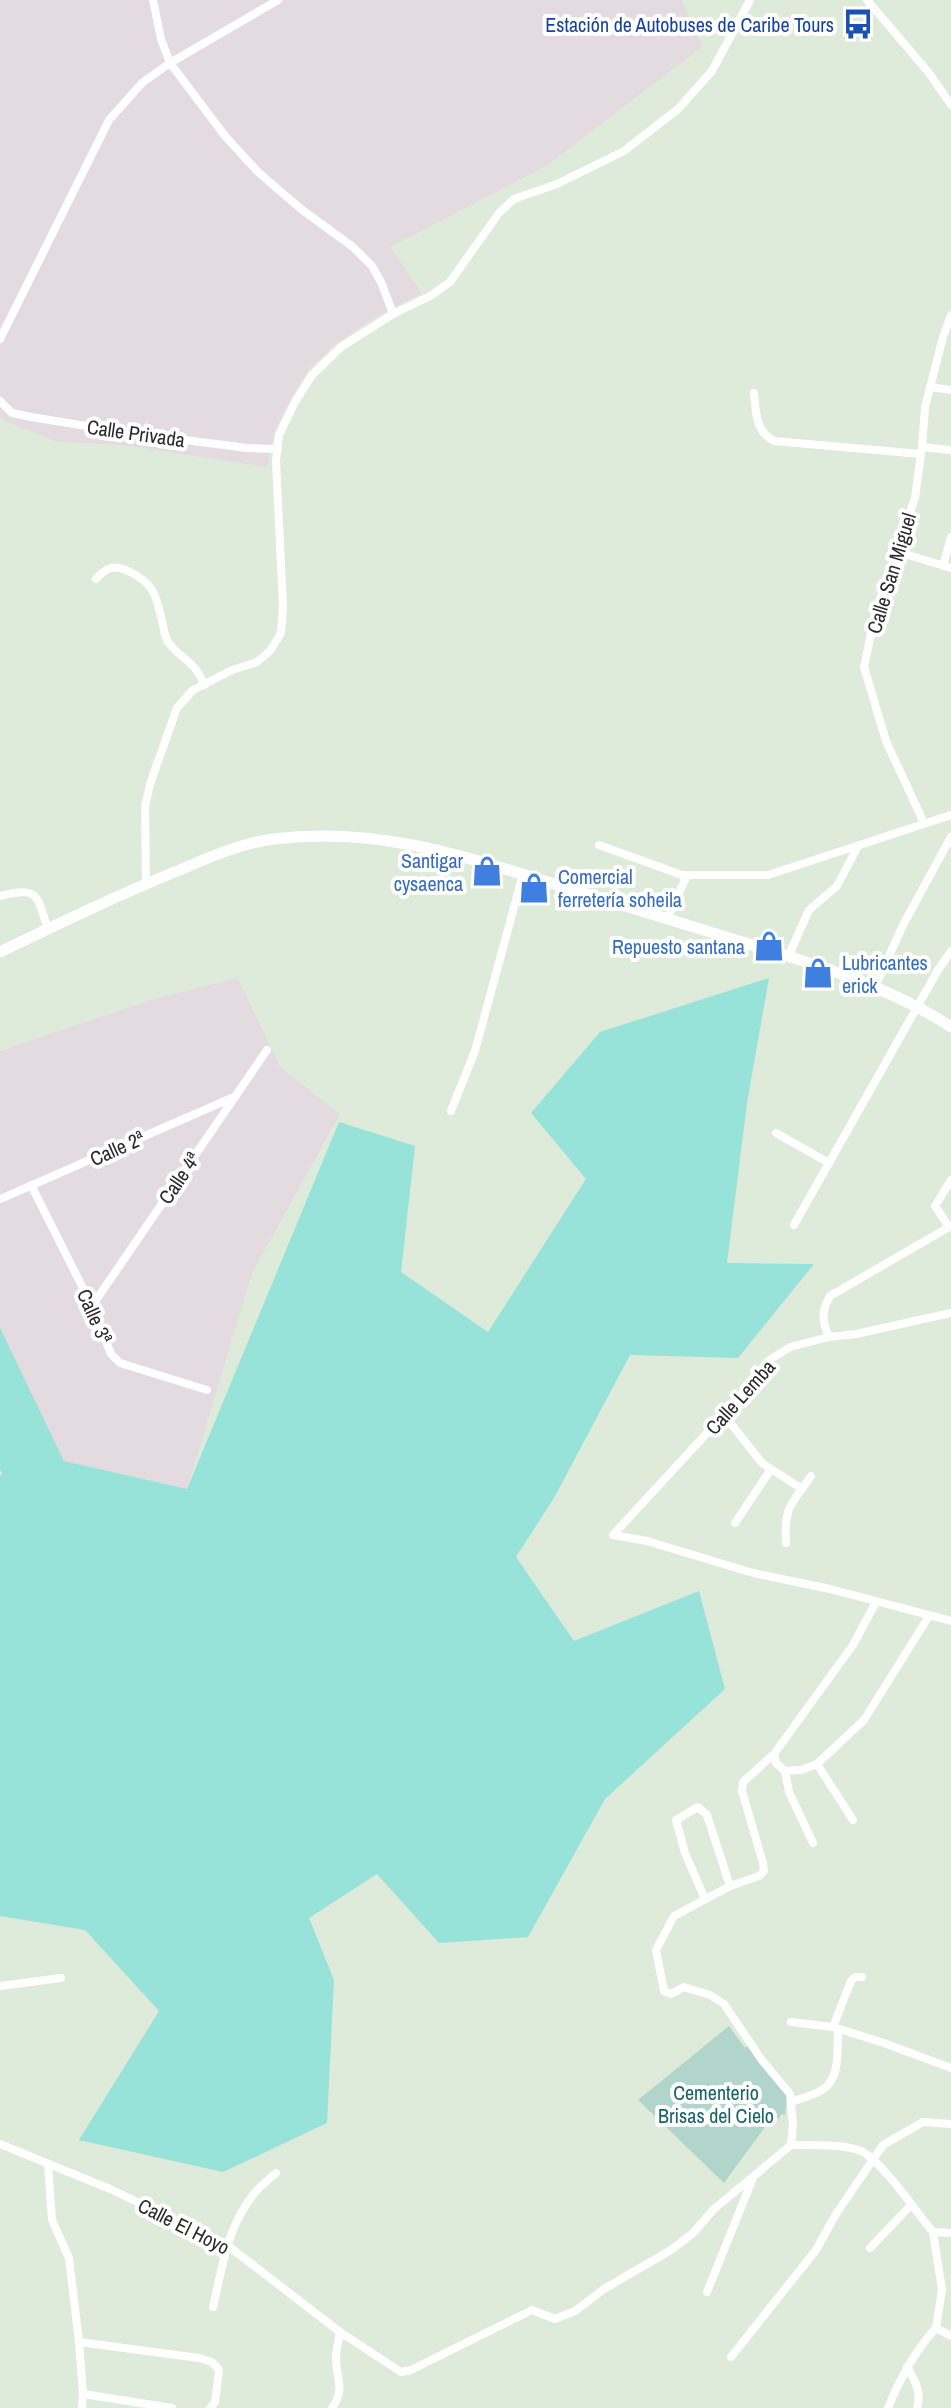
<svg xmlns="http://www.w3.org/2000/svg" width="951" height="2408" font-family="'Archivo Narrow',sans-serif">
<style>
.industrial{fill:#e3dbdf}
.green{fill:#97e2d9}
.cemetery{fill:#b1d5cb}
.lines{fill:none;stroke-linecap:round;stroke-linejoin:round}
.street{stroke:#fff;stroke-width:8}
.secondary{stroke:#fff;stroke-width:11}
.labels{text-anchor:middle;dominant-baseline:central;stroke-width:8;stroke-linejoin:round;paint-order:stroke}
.transit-label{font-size:20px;fill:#164399;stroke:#fff;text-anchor:end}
.street-label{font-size:20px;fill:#292929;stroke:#fff}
.shop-label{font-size:20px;fill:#366cbe;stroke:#fff;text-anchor:end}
.park-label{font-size:20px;fill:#1a6364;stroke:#fff}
</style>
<rect width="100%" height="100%" fill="#deebda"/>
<!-- industrial -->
<g class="industrial">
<path d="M 0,0 L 682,0 L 702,47 L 546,166 L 390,247 L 422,293 L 373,318 L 334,345 L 309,369 L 290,400 L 274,432 L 267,467 L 123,445 L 58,442 L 5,421 L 0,416 Z"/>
<path d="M 238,978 L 280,1067 L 340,1114 L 252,1273 L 187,1489 L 64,1461 L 0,1329 L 0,1051 L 151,1000 Z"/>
</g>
<!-- green -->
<path class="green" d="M 769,978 L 747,1103 L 727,1263 L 814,1264 L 738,1358 L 630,1355 L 554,1498 L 516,1557 L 574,1641 L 699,1591 L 725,1689 L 605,1799 L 528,1937 L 439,1943 L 377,1874 L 309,1918 L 334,1980 L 327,2123 L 223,2172 L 79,2140 L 159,2011 L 85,1930 L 0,1916 L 0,1477 L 2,1473 L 0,1470 L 0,1328 L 64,1461 L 187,1489 L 339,1122 L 415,1146 L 401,1272 L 488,1332 L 586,1179 L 531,1113 L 600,1032 Z"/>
<!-- cemetery -->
<path class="cemetery" d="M 729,2026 L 745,2048 L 749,2045 L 787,2096 L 785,2115 L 781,2114 L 779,2119 L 773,2116 L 724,2183 L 638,2100 Z"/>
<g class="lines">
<!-- street -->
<g class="street">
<path d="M 153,0 L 161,39 L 170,63 L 225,136 L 258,172 L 301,209 L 353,247 L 372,266 L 382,284 L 393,314"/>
<path d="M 867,0 L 929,73 L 951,105"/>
<path d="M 0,339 L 109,120 L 143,82 L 170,63 L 278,0"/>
<path d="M 930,387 L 951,390"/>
<path d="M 754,393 C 756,412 755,431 774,441 L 921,454"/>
<path d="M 0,401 L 12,413 L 31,417 L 123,432 L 247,448 L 278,449"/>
<path d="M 922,447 L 951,450"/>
<path d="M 895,551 L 951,568"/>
<path d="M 943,566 L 951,537"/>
<path d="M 96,579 C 106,568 113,564 128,571 C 156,584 156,597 163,625 C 164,631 165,637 168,642 C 181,660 195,660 204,685"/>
<path d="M 924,823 L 886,741 L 864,667 L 876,611 L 915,498 L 922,447 L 925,407 L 943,337 L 951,315"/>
<path d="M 599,845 L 682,875 L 768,875 L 951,815"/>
<path d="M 146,883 L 145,806 L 151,781 L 177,708 L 193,690 L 232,670 L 257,662 L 270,651 L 281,633 L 283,607 L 276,461 L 279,435 L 295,402 L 312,375 L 341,347 L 393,314 L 432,295 L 450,282 L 499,213 L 514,199 L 557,184 L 624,151 L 678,109 L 712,71 L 750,0"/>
<path d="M 0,896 C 40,886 36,895 48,929"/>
<path d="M 667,919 L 687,875"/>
<path d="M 788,957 L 809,910 L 837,886 L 858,846"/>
<path d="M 874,989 L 903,925 L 951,837"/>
<path d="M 451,1111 L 475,1051 L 523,874"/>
<path d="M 776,1133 L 829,1163"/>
<path d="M 31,1185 L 92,1306 L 111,1354 L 120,1363 L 207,1390"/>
<path d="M 0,1199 L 234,1097"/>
<path d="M 794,1225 L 938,970 L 951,951"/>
<path d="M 949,1227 L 935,1206 L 951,1180"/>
<path d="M 92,1306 L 267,1050"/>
<path d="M 829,1337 C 822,1322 821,1311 830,1296 L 951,1226"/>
<path d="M 724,1415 L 762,1463 L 802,1489"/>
<path d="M 735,1523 L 771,1469"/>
<path d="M 613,1535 L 742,1395 L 768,1361 L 790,1347 L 829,1337 L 856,1334 L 951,1313"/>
<path d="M 613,1535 L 647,1541 L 753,1573 L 830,1589 L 951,1621"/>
<path d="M 786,1543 C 784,1506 791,1505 811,1476"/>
<path d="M 876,1602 L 853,1645 L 774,1754 L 776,1763 L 785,1771 L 801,1770 L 817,1764 L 864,1720 L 929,1616"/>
<path d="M 774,1754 L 743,1782 L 742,1791 L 763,1863 L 764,1871 L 759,1876 L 730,1886 L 674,1916 L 656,1950 L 664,1991 L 671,1994 L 684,1987 L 710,1995 L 724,2004 L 761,2059 L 790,2094 L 793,2124 L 791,2145"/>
<path d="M 817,1764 L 853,1820"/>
<path d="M 785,1771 L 789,1792 L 813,1843"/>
<path d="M 705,1899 L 685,1853 L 676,1820 L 698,1807 L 707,1815 L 730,1886"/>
<path d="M 0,1986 L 61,1978"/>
<path d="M 791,2022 L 833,2027 L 884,2043 L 951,2068"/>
<path d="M 833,2027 L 851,1981 L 855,1977 L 862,1977"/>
<path d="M 791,2102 C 801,2098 813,2096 822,2090 C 841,2079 837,2048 838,2029"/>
<path d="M 0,2144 L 110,2189 L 227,2245 L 340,2332 L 401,2372 L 411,2370 L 532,2310 L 555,2319 L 575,2311 L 604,2289 L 671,2250 L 693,2233 L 714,2209 L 791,2145 C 811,2145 842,2144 861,2151 C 881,2160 917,2213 933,2232 L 951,2233"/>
<path d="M 48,2164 L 52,2220 L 69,2258 L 79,2342 L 83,2394 L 82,2408"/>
<path d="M 933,2232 L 942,2290 L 936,2328 L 951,2336"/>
<path d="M 870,2248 L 911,2205"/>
<path d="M 707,2292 L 753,2178"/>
<path d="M 213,2307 C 222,2269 227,2227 253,2195 C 259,2187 268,2180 276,2173"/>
<path d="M 79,2342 L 199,2358 L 212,2362 L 219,2370 L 215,2402 L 210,2408"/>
<path d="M 731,2357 L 816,2250 L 836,2214 L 883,2145 L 923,2122 L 951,2124"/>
<path d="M 907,2367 C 915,2380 922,2392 917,2408"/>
<path d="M 83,2394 L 172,2408"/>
<path d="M 332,2408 C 346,2388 336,2380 336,2358 C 336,2350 339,2340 340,2332"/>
<path d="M 888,2408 C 900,2378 914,2352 936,2328"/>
</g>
<!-- secondary -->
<path class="secondary" d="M 0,952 C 60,923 120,894 182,869 C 212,856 242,843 274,839 C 370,827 451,852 541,880 C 593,896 645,912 697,928 C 781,955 877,978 951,1027"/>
</g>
<!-- icons -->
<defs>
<g id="bus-bare" transform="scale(2.4)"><path d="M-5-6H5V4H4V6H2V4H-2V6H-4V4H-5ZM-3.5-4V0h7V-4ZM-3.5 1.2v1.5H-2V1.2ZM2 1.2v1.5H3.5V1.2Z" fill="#1a4fb4" stroke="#fff" stroke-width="2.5" paint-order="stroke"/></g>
<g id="shop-bare" transform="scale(2.4)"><path d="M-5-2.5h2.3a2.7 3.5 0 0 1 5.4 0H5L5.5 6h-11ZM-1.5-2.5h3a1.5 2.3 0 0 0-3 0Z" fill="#3f7fe0" stroke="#fff" stroke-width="2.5" paint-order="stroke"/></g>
</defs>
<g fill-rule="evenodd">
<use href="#bus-bare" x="858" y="24"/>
<use href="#shop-bare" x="487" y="871"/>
<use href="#shop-bare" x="534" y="888"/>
<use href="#shop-bare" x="769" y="946"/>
<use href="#shop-bare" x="818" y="973"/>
</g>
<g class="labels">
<!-- transit labels -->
<g class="transit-label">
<text x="834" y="24">Estación de Autobuses de Caribe Tours</text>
</g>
<!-- street labels -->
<g class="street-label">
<text transform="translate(136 433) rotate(8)">Calle Privada</text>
<text transform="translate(891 573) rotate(-73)">Calle San Miguel</text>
<text transform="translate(117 1148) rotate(-24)">Calle 2ª</text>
<text transform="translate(179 1178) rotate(-56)">Calle 4ª</text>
<text transform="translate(95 1316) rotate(66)">Calle 3ª</text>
<text transform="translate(740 1397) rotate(-48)">Calle Lemba</text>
<text transform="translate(184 2226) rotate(27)">Calle El Hoyo</text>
</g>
<!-- shop labels -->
<g class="shop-label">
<text x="463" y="860">Santigar<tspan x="463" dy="23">cysaenca</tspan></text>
<text x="558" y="876" text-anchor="start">Comercial<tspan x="558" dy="23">ferretería soheila</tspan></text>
<text x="745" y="946">Repuesto santana</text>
<text x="842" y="962" text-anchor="start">Lubricantes<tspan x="842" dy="23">erick</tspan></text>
</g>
<!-- park labels -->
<g class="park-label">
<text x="716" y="2092">Cementerio<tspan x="716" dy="23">Brisas del Cielo</tspan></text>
</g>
</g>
</svg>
